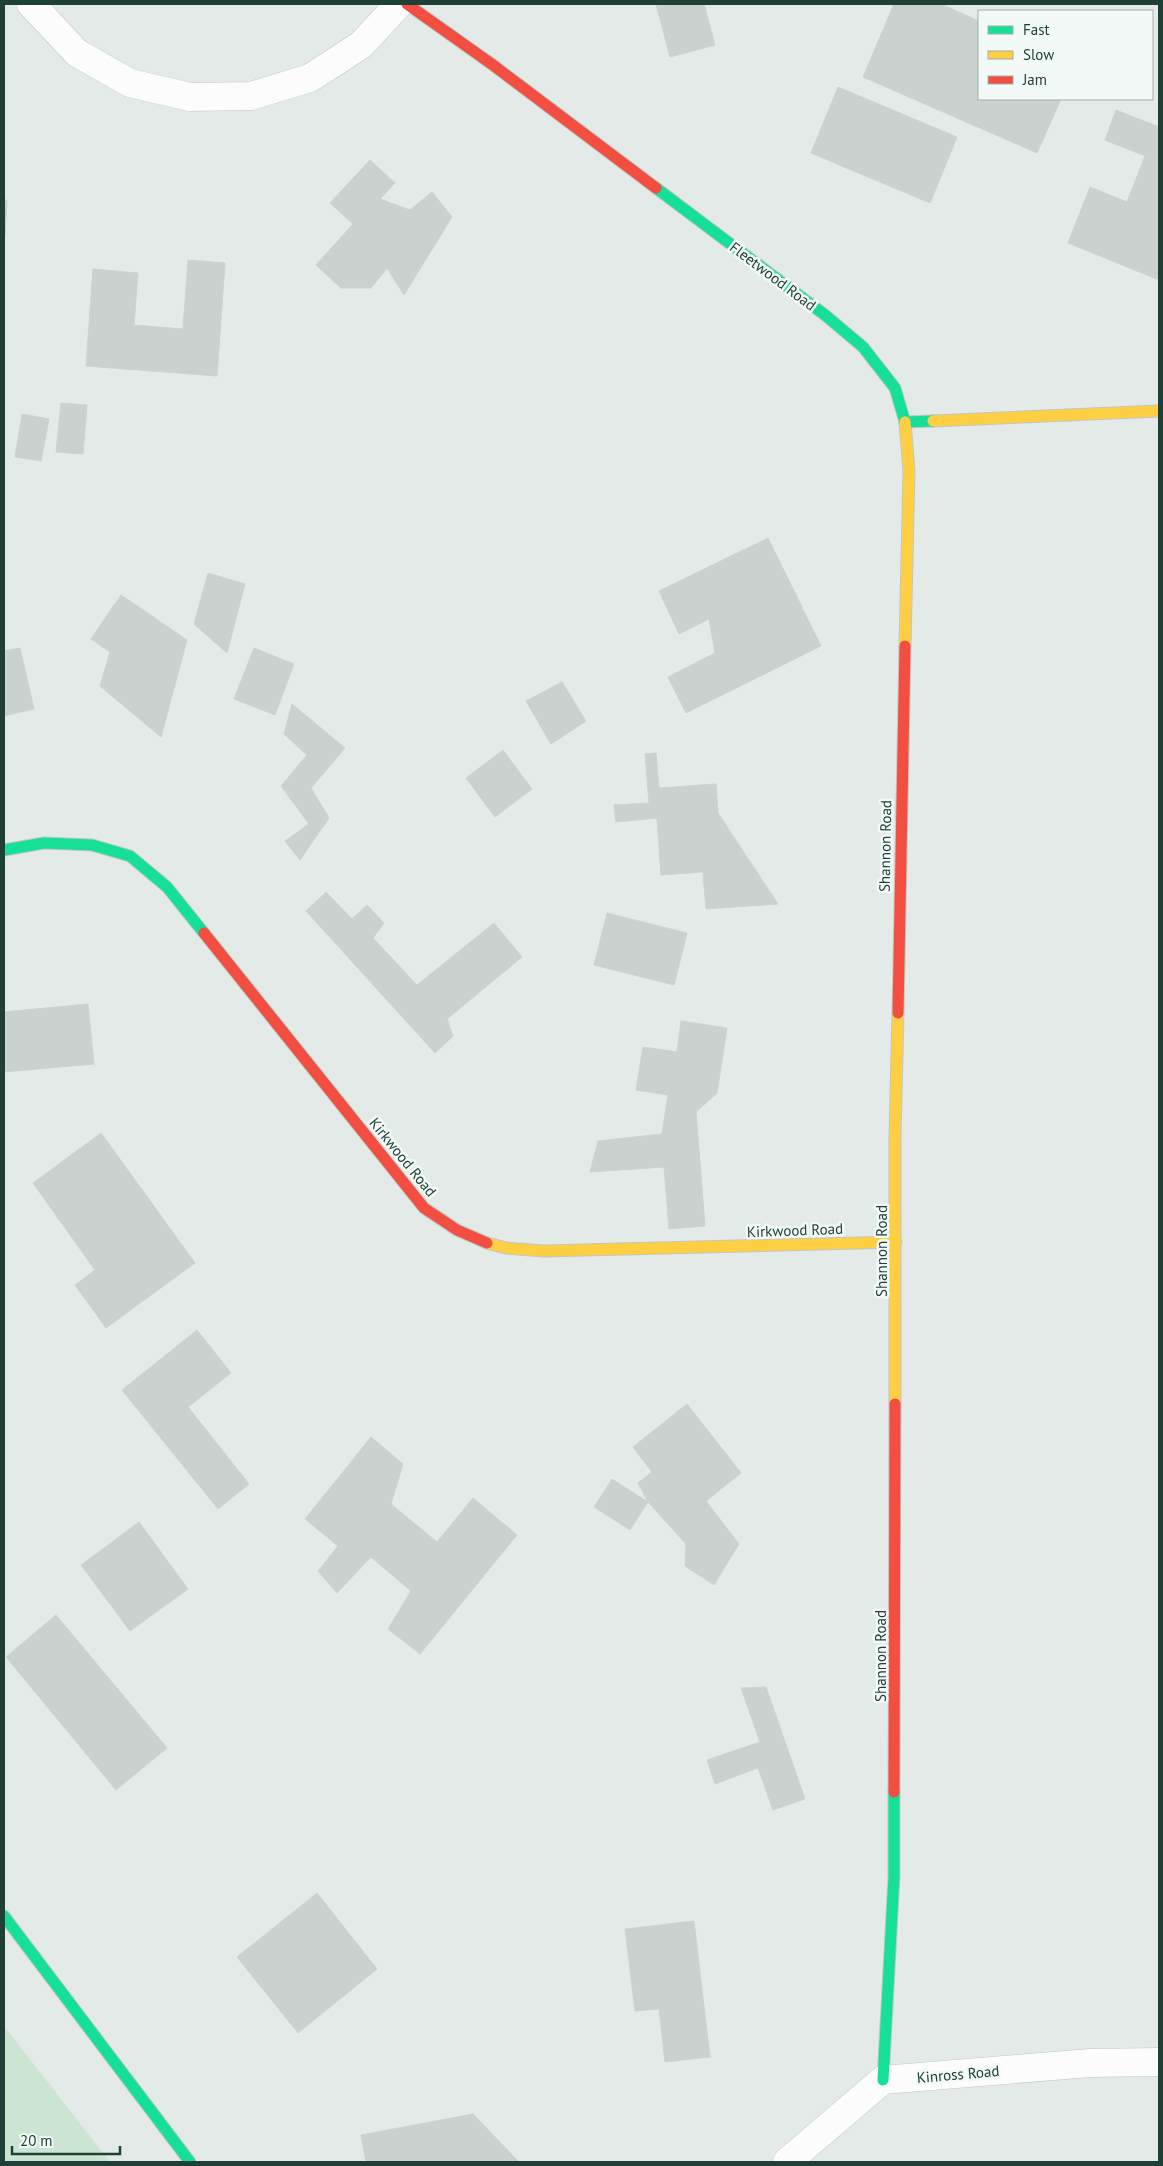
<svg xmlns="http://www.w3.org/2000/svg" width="1163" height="2166" font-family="'PT Sans',sans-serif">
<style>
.green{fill:#cce5d3}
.building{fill:#cad1cf;stroke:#cdd3d0}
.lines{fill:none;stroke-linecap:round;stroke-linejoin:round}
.street-casing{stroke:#c1c7c4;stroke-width:29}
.fast-casing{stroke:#bfc8c4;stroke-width:13}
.slow-casing{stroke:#bfc8c4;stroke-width:13}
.jam-casing{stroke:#bfc8c4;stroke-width:13}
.street{stroke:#fbfcfb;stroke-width:28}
.fast{stroke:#16e098;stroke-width:11}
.slow{stroke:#ffcf43;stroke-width:11}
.jam{stroke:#f24e42;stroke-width:11}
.labels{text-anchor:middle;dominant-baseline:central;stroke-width:5;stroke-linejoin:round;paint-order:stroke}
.street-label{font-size:15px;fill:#1f4037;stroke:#f2f9f6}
</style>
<rect width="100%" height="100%" fill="#e4eae7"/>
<!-- green -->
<path class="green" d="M 4,2026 L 110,2162 L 4,2162 Z"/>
<!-- building -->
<g class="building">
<path d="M 656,4 L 704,4 L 715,45 L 670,57 Z"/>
<path d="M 894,4 L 941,4 L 979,21 L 979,99 L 1061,99 L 1037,153 L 863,77 Z"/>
<path d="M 838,87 L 957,137 L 930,203 L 811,153 Z"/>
<path d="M 1116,110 L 1159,127 L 1159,280 L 1068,243 L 1090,187 L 1127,202 L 1145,156 L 1105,140 Z"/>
<path d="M 370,160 L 395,183 L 380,199 L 410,210 L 432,192 L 452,217 L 404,295 L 387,268 L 371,288 L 341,288 L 316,265 L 353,224 L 330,203 Z"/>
<path d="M 4,198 L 7,201 L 5,237 L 4,237 Z"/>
<path d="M 188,260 L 225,263 L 217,376 L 86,366 L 93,269 L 138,273 L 134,325 L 183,329 Z"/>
<path d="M 61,403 L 87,405 L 83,454 L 56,452 Z"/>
<path d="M 22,414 L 49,419 L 41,461 L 15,457 Z"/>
<path d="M 768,538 L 821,646 L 686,713 L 668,677 L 715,653 L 709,619 L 679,634 L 659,591 Z"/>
<path d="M 208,573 L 245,584 L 227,653 L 194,624 Z"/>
<path d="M 121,595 L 187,640 L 161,737 L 100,686 L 110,652 L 91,639 Z"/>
<path d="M 20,648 L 34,709 L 4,716 L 4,651 Z"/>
<path d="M 254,648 L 294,664 L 275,715 L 234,699 Z"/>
<path d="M 562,682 L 586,721 L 551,744 L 526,701 Z"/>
<path d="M 292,704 L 345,748 L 311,788 L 329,818 L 300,860 L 285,841 L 309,824 L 281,786 L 307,755 L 284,734 Z"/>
<path d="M 503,750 L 532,789 L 495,817 L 466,778 Z"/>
<path d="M 656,753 L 659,788 L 716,784 L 718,813 L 778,904 L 706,909 L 703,872 L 661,875 L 657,818 L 616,822 L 614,805 L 649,803 L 645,754 Z"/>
<path d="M 326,892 L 352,919 L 367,905 L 384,923 L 373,938 L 417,985 L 494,923 L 522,957 L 447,1019 L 453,1036 L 435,1053 L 306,911 Z"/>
<path d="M 607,913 L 687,933 L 674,985 L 594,965 Z"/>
<path d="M 88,1004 L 94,1064 L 4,1072 L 4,1012 Z"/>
<path d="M 681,1021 L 727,1028 L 717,1093 L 696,1112 L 705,1226 L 669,1229 L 664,1167 L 590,1172 L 598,1141 L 662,1134 L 668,1095 L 636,1090 L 643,1047 L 677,1052 Z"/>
<path d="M 101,1133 L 195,1263 L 106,1328 L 75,1285 L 95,1270 L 33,1183 Z"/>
<path d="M 197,1330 L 231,1373 L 188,1407 L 249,1484 L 218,1509 L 122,1390 Z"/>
<path d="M 687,1404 L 741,1473 L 706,1501 L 739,1544 L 714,1585 L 685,1566 L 686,1544 L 648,1502 L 638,1483 L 652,1472 L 633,1447 Z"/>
<path d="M 371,1437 L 403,1464 L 391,1504 L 437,1542 L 473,1498 L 517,1535 L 420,1654 L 388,1629 L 411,1591 L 371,1557 L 337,1593 L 318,1571 L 338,1546 L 305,1519 Z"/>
<path d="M 612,1479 L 648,1502 L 630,1530 L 594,1507 Z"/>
<path d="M 139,1522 L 188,1589 L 130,1631 L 81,1565 Z"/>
<path d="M 56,1615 L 167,1748 L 116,1790 L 6,1657 Z"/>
<path d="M 766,1687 L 805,1799 L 773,1810 L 758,1768 L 715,1784 L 707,1760 L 760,1742 L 741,1688 Z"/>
<path d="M 317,1893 L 377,1969 L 298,2033 L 237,1957 Z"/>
<path d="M 694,1921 L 710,2057 L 665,2062 L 659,2009 L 635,2011 L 625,1929 Z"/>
<path d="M 473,2114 L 519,2162 L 366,2162 L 361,2135 Z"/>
</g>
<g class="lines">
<!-- street casing -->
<g class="street-casing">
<g id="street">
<path d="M 31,4 L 77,53 L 130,83 L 190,97 L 251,96 L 310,78 L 361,45 L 399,4"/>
<path d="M 787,2162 L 883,2080 L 1090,2063 L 1159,2062"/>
</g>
</g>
<!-- fast casing -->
<g class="fast-casing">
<g id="fast">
<path d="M 656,188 L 825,315 L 863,347 L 895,388 L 905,422 L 933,421"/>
<path d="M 4,850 L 44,843 L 92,845 L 130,856 L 167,887 L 204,933"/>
<path d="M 4,1916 L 190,2162"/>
<path d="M 883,2080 L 894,1877 L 894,1792"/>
</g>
</g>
<!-- slow casing -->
<g class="slow-casing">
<g id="slow">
<path d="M 933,421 L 1159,411"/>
<path d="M 905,422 L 909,471 L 905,646"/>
<path d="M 487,1243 L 506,1248 L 544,1251 L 896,1242"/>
<path d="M 895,1404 L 895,1136 L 898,1013"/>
</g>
</g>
<!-- jam casing -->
<g class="jam-casing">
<g id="jam">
<path d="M 407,4 L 493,65 L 656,188"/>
<path d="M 204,933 L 424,1208 L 457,1230 L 487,1243"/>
<path d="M 898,1013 L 905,646"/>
<path d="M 894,1792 L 895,1404"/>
</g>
</g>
<!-- street -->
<use href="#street" class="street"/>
<!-- fast -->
<use href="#fast" class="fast"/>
<!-- slow -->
<use href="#slow" class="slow"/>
<!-- jam -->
<use href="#jam" class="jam"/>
</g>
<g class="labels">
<!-- street labels -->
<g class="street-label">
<text transform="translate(773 276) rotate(37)">Fleetwood Road</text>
<text transform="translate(885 846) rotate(-89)">Shannon Road</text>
<text transform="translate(403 1157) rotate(51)">Kirkwood Road</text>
<text transform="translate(795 1230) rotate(-2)">Kirkwood Road</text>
<text transform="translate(881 1251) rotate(-90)">Shannon Road</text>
<text transform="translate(880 1656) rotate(-90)">Shannon Road</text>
<text transform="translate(958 2074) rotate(-5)">Kinross Road</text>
</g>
</g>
<!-- border -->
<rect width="1163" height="2166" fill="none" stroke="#1f4037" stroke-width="10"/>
<!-- legend -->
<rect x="978" y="10" width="175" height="90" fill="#f2f9f6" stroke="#9eafaa"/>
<rect x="988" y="26" width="25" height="8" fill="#16e098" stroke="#9eafaa"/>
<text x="1023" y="35" font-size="15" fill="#1f4037">Fast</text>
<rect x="988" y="51" width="25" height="8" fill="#ffcf43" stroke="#9eafaa"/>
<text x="1023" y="60" font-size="15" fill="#1f4037">Slow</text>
<rect x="988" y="76" width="25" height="8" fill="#f24e42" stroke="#9eafaa"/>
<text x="1023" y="85" font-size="15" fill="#1f4037">Jam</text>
<!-- scale -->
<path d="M12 2146v8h108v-8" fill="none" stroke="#1f4037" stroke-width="2.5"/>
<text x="20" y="2146" font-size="15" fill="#1f4037" stroke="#f2f9f6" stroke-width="4" paint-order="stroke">20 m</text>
</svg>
